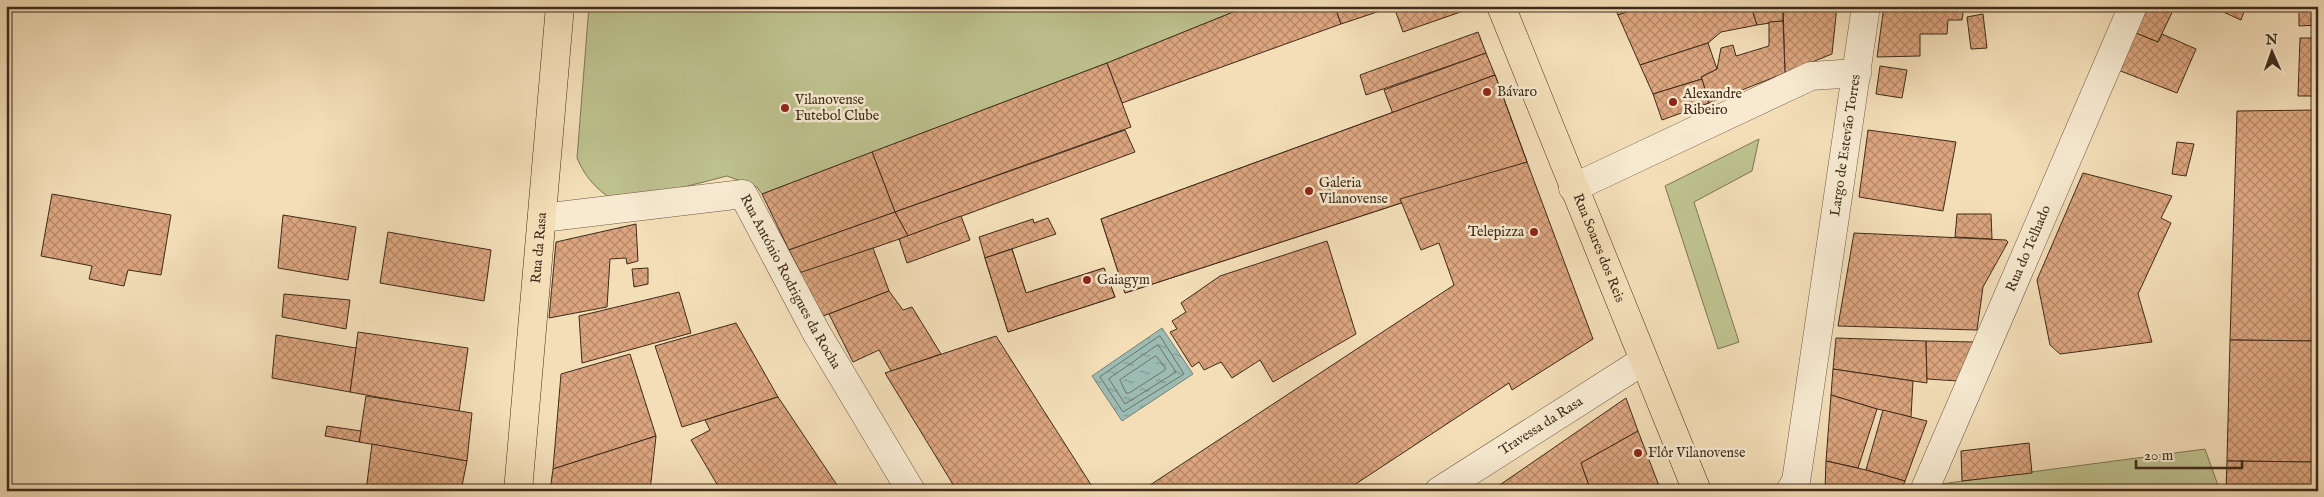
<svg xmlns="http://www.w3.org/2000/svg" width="2324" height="497" font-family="'IM FELL English',serif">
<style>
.green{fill:#bdc18e;stroke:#7e7654}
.water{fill:url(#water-ripples);stroke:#778176}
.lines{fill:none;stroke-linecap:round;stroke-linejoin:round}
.shore{stroke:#6e7366;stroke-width:1}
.building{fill:url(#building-cross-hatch);stroke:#3f2b1a}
.minor-casing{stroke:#6c5842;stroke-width:29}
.major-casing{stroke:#3f2b1a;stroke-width:29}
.minor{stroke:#f7ead1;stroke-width:28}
.major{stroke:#f3deb8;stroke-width:28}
.poi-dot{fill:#8f2418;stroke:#f7ead1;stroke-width:2}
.labels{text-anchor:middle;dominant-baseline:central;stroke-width:5;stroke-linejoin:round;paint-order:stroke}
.poi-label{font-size:14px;fill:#3f2b1a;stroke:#f7ead1;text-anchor:start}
.street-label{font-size:14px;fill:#3f2b1a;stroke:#f7ead1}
</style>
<defs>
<pattern id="water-ripples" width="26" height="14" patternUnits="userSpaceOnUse" patternTransform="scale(1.25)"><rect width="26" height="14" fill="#9cbbb3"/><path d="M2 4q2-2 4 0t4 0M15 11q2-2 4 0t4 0" fill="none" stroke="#819891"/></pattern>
<pattern id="building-cross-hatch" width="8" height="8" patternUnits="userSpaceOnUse" patternTransform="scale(1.25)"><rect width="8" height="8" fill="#dca57f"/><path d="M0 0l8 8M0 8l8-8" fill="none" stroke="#b48767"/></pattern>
</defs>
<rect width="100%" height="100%" fill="#f3deb8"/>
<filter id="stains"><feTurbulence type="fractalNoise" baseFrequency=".004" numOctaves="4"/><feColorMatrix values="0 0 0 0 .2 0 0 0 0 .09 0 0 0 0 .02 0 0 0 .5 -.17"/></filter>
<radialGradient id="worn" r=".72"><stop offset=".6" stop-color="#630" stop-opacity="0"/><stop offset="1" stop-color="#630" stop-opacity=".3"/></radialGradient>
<!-- green -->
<g class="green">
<path d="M 589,6 L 1248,6 L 1107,63 L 762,194 L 757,187 L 727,176 L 672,190 L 613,200 C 596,189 585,177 577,158 Z"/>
<path d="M 1759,139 L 1752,171 L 1694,202 L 1739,342 L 1718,349 L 1665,186 Z"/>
<path d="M 2205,449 L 2220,491 L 1931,491 L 1933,485 Z"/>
</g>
<!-- water -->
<path class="water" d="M 1162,328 L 1193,374 L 1122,421 L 1092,376 Z"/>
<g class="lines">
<!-- shore -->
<g class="shore">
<path d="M 1160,336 L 1184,374 L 1123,412 L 1100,377 Z"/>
<path d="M 1158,345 L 1176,372 L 1125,404 L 1109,379 Z"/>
<path d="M 1156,356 L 1165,367 L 1165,370 L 1129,393 L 1126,393 L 1120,380 Z"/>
</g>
</g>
<!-- building -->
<g class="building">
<path d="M 1248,6 L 1335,6 L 1341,24 L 1122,103 L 1107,63 Z"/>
<path d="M 1335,6 L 1395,6 L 1341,24 Z"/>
<path d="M 1468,6 L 1469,9 L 1403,32 L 1394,7 Z"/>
<path d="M 1614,6 L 1643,6 L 1618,15 Z"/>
<path d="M 1643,6 L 1751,6 L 1757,25 L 1721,32 L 1708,43 L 1640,65 L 1618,15 Z"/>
<path d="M 1751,6 L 1783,6 L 1783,21 L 1757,25 Z"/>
<path d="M 1783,6 L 1837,6 L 1832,54 L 1785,73 Z"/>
<path d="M 1884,6 L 1964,6 L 1962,20 L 1948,20 L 1947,34 L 1920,34 L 1920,56 L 1877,57 Z"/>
<path d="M 2143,6 L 2175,6 L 2158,42 L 2133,32 Z"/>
<path d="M 2210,6 L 2246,6 L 2241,20 Z"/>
<path d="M 2299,6 L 2318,6 L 2318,25 L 2299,26 Z"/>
<path d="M 1983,14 L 1987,48 L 1971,49 L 1967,17 Z"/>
<path d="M 1783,21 L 1785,73 L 1709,103 L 1701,77 L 1717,69 L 1721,48 L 1733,45 L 1736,56 L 1769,46 L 1769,22 Z"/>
<path d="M 1478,32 L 1486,53 L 1366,95 L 1360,75 Z"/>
<path d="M 2133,32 L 2158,42 L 2162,34 L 2196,49 L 2177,93 L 2118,70 Z"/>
<path d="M 2300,38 L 2318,38 L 2318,96 L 2298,96 Z"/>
<path d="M 1708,43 L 1717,69 L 1701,77 L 1702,79 L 1653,94 L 1640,65 Z"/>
<path d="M 1486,53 L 1495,75 L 1393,114 L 1384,90 Z"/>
<path d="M 1107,63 L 1131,127 L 895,212 L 872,152 Z"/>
<path d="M 1880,66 L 1907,70 L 1902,98 L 1876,94 Z"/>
<path d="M 1495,75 L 1527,162 L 1125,293 L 1101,219 Z"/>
<path d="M 1495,75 L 1527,162 L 1414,195 L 1387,117 Z"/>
<path d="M 1495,75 L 1527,162 L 1125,293 L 1101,219 Z"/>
<path d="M 1702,79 L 1709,103 L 1662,120 L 1653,94 Z"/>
<path d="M 2318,110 L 2318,341 L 2230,340 L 2237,111 Z"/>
<path d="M 1125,130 L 1135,152 L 908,236 L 895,212 Z"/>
<path d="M 1868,130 L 1956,142 L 1943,211 L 1859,197 Z"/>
<path d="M 2177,142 L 2194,144 L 2186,176 L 2172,174 Z"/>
<path d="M 872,152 L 895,212 L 789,250 L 762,194 Z"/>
<path d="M 1527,162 L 1593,339 L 1512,390 L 1509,383 L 1345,491 L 1141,491 L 1454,285 L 1439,243 L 1421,250 L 1400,199 Z"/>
<path d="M 2083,173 L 2172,196 L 2161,218 L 2171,223 L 2138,294 L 2152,342 L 2060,354 L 2050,345 L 2037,280 Z"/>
<path d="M 52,194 L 171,215 L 161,275 L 128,270 L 124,286 L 89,279 L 92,266 L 41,256 Z"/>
<path d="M 895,212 L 908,236 L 801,273 L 789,250 Z"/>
<path d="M 1957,214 L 1991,214 L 1992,239 L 1955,237 Z"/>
<path d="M 283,215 L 356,227 L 348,280 L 278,268 Z"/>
<path d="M 961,216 L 970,240 L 907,263 L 899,239 Z"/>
<path d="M 1048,218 L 1056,234 L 985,258 L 979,237 L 1033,219 L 1034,223 Z"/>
<path d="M 636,224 L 638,261 L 627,264 L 626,258 L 610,259 L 607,307 L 549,318 L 556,242 Z"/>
<path d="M 388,232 L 491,250 L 484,301 L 380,283 Z"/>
<path d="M 1854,233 L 2006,240 L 2008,242 L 1983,287 L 1977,330 L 1838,326 Z"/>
<path d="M 1327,241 L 1356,334 L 1273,382 L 1260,360 L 1232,378 L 1221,362 L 1204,370 L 1199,362 L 1192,367 L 1170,332 L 1177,329 L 1172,321 L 1186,312 L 1181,303 L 1220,276 Z"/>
<path d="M 873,248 L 889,291 L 818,318 L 793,275 Z"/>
<path d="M 1012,249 L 1026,293 L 1104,268 L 1115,297 L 1008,332 L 985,258 Z"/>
<path d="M 1012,249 L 1026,293 L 1104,268 L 1115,297 L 1008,332 L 985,258 Z"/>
<path d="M 648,268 L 648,284 L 634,287 L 632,269 Z"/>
<path d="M 889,291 L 903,310 L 912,307 L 941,354 L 891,371 L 879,350 L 853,362 L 829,314 Z"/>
<path d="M 679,292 L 691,333 L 582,363 L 579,316 Z"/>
<path d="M 284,294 L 350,300 L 346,329 L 282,317 Z"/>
<path d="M 736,323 L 778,397 L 682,427 L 655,346 Z"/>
<path d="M 358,332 L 468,348 L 459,412 L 350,392 Z"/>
<path d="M 276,335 L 356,348 L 350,392 L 272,378 Z"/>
<path d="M 996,336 L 1095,491 L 957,491 L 885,373 Z"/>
<path d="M 1836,338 L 1926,341 L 1927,383 L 1833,369 Z"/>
<path d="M 2230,340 L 2318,341 L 2318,462 L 2227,461 Z"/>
<path d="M 1926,341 L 1975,342 L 1958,381 L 1927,379 Z"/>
<path d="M 630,354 L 656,436 L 553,469 L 561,374 Z"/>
<path d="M 1833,369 L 1913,381 L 1911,417 L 1877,409 L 1831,395 Z"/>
<path d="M 1831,395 L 1877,409 L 1858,468 L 1826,461 Z"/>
<path d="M 366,396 L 472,413 L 467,461 L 359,442 Z"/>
<path d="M 778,397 L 841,491 L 721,491 L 691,440 L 710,430 L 705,420 Z"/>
<path d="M 1626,398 L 1638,431 L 1581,463 L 1591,491 L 1491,491 Z"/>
<path d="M 1883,410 L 1927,421 L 1905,481 L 1866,470 Z"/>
<path d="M 327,426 L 361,431 L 359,442 L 325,436 Z"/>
<path d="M 1638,431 L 1661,491 L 1591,491 L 1581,463 Z"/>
<path d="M 656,436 L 650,491 L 550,491 L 553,469 Z"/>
<path d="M 2029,443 L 2032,473 L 1962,481 L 1961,451 Z"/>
<path d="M 372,444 L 467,461 L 461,491 L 366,491 Z"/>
<path d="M 1826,461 L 1866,470 L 1905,481 L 1901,491 L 1831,491 L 1825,489 Z"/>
<path d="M 2227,461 L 2318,462 L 2318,491 L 2226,491 Z"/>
</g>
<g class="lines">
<!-- minor casing -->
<g class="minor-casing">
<g id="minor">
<path d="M 1573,188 L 1811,76 L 1857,73"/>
<path id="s1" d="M 542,218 L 743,194 L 816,332 L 911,491"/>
<path id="s2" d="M 1439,491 L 1643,361"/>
<path id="s3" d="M 1790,491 L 1796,481 L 1798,468 L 1866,6"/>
<path id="s4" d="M 1924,491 L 2133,6"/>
</g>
</g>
<!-- major casing -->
<g class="major-casing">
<g id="major">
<path id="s5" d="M 1501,6 L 1697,491"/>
<path id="s6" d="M 518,491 L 560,6"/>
</g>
</g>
<!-- minor -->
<use href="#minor" class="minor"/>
<!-- major -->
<use href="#major" class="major"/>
</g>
<!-- markers -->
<g class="poi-dot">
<circle cx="1487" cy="92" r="5"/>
<circle cx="1673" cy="102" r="5"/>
<circle cx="785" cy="108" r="5"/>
<circle cx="1309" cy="191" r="5"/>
<circle cx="1534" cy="232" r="5"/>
<circle cx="1087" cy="280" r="5"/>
<circle cx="1638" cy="453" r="5"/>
</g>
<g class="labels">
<!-- poi labels -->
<g class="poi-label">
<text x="1497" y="92">Bávaro</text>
<text x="1683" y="94">Alexandre<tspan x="1683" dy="16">Ribeiro</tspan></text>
<text x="795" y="100">Vilanovense<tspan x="795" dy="16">Futebol Clube</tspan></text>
<text x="1319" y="183">Galeria<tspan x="1319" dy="16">Vilanovense</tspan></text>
<text x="1524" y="232" text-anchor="end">Telepizza</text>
<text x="1097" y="280">Gaiagym</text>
<text x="1648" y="453">Flôr Vilanovense</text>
</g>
<!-- street labels -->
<g class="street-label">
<text stroke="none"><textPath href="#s3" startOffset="351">Largo de Estevão Torres</textPath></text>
<text stroke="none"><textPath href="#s6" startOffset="244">Rua da Rasa</textPath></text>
<text stroke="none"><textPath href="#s5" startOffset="261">Rua Soares dos Reis</textPath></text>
<text stroke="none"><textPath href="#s4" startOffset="264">Rua do Telhado</textPath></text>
<text stroke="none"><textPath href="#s1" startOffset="302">Rua António Rodrigues da Rocha</textPath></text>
<text stroke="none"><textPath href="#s2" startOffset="121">Travessa da Rasa</textPath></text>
</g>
</g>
<!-- margin -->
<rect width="2324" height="497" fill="none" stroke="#f3deb8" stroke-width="25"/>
<rect x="8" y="8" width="2309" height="482" fill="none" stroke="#3f2b1a" stroke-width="2.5"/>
<rect x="12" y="12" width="2299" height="472" fill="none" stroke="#3f2b1a"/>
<!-- north arrow -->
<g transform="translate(2272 52) rotate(358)" stroke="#f7ead1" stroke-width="4" paint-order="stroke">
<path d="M0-4L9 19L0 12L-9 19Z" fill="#3f2b1a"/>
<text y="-8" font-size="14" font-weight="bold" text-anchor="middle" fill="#3f2b1a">N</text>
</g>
<!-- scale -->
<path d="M2136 460v8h106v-8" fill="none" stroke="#3f2b1a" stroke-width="2.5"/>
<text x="2144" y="460" font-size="15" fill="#3f2b1a" stroke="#f7ead1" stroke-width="4" paint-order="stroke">20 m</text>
<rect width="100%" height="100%" filter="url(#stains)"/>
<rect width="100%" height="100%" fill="url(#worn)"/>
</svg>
